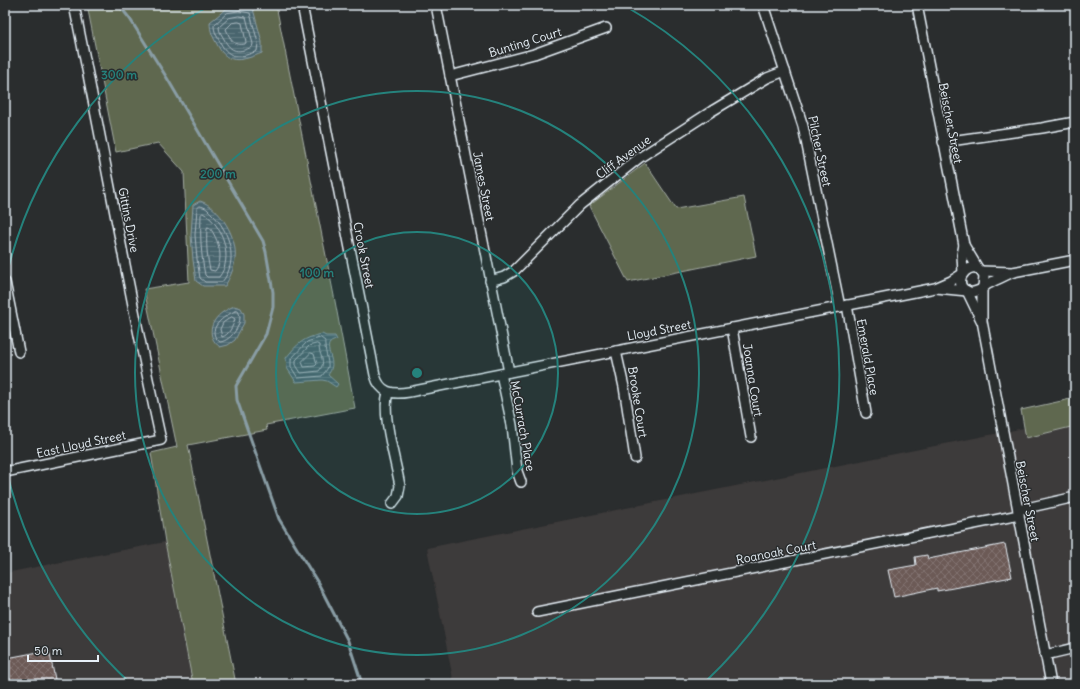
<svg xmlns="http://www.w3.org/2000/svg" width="1080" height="689" font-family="Delius,sans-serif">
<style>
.built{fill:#3e3a3a}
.green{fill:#5f684f;stroke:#a4aca4}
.water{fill:url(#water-rules);stroke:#899da5}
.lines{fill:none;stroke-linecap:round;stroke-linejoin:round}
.shore{stroke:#a9b9c1;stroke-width:1}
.stream{stroke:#899da5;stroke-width:3}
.building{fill:url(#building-cross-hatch);stroke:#e8f1f8}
.street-casing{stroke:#e8f1f8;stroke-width:12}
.street{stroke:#2a2d2e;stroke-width:9}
.ring{fill:none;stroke:#25827c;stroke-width:2}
.labels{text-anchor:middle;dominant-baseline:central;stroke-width:3;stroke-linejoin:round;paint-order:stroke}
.street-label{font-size:12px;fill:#e8f1f8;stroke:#2a2d2e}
.centre{fill:#25827c;stroke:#2a2d2e;stroke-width:2}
.ring-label{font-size:12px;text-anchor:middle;font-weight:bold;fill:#25827c;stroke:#2a2d2e;stroke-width:3;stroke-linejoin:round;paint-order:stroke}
</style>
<defs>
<pattern id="water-rules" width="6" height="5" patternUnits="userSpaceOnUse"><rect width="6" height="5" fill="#4a656e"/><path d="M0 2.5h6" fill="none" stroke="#647c83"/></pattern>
<pattern id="building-cross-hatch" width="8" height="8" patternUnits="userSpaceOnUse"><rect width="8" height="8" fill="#6c5a57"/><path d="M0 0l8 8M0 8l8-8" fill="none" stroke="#817270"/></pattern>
</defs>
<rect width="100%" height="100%" fill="#2a2d2e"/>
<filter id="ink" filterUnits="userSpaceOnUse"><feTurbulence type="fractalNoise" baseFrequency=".025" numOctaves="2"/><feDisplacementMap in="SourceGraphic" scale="8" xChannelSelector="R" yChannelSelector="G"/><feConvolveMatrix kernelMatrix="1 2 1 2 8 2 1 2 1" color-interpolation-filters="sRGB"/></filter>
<g filter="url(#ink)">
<!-- built -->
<g class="built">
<path d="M 1075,398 L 1075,684 L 454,684 L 427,548 L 1024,428 L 1021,410 Z"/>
<path d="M 165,542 L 193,684 L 5,684 L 5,573 Z"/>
</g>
<!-- green -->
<g class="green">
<path d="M 87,5 L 276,5 L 334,296 L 355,408 L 266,425 L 267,430 L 188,445 L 236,684 L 193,684 L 165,542 L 151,453 L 177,447 L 144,289 L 189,282 L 184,172 L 158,143 L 116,152 Z"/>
<path d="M 645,163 L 676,209 L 744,197 L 756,256 L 628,282 L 589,206 Z"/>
<path d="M 1075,398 L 1075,426 L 1026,438 L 1021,410 Z"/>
</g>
<!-- water -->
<g class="water">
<path d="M 237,7 L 253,9 L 262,42 L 262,53 C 244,60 228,66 218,46 C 213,37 210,32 210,22 L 226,9 Z"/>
<path d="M 200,201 C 220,207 238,238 235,259 C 234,269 230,277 225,286 L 203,286 L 196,281 L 193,260 L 191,235 L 193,205 Z"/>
<path d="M 234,306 L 241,308 L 244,314 L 244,323 L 239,332 L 235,340 L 228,345 L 220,347 C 206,337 210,321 223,312 C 226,310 230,308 234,306 Z"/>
<path d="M 322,334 L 326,336 L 335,336 L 337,340 C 319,343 336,358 331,369 C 331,371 329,373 328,375 L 338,384 L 336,387 L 327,381 L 322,380 L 296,382 L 287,368 L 286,358 C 298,343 303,338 322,334 Z"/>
</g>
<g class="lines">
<!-- shore -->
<g class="shore">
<path d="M 239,11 L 250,13 L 258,43 L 257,51 C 241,58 229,60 220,42 C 217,36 214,32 214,25 L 227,13 Z"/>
<path d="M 239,16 L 246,17 L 253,44 L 252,47 C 239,53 231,53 224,39 C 222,35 219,32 219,27 L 229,18 Z"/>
<path d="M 239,22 L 242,23 L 246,42 L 245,44 C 232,46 231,40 226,29 L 232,23 Z"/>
<path d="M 200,206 C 206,207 208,210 212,214 C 230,231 239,262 222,282 L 205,282 L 200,278 L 197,259 L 195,235 L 197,209 Z"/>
<path d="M 203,213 C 223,224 234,259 219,277 L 207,277 L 205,275 C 201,255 200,236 201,215 Z"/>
<path d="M 208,227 L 210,228 C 218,239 225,259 215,271 L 210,270 C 207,257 206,243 207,229 Z"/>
<path d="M 235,311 L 238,311 C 245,322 231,341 220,342 C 204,330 224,316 235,311 Z"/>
<path d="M 232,317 L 235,319 C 233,326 229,335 222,337 L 220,329 L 223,323 Z"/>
<path d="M 321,338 L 325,341 C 324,350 329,361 328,367 C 327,370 324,373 322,376 L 298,378 L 291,367 L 291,359 L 307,342 Z"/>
<path d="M 317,344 L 319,345 C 319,357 327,361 319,371 L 301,373 L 296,365 L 296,360 L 309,346 Z"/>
<path d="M 311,353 L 314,354 L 317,364 L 315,366 L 304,367 L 302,362 Z"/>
</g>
<!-- stream -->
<path class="stream" d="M 119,5 L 130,19 L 167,78 L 263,241 L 266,252 L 273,292 L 273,307 L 266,334 L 236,386 L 237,400 L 279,519 L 318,583 L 348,641 L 362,684"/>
</g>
<!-- building -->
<g class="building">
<path d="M 1005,544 L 1012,577 L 937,591 L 937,588 L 894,597 L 888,570 L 916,565 L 915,557 L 927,555 L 928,559 Z"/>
<path d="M 49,650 L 56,684 L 5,684 L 5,663 L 8,663 L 7,658 Z"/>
</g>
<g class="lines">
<!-- street casing -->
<g class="street-casing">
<g id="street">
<path d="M 302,5 L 375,375 C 380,393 392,395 409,392 L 935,288 L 951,281 L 962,274"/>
<path d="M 436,5 L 509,372"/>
<path d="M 763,5 L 803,126 L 840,307"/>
<path d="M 917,5 L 964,245 L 979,270"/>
<path d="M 450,76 L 534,54 L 606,28"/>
<path d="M 943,142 L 1042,128 L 1075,122"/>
<path d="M 980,271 L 1013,272 L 1075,260"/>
<path d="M 963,273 L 962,255 L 964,245"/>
<path d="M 490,281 L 504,277 L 514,271 L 580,205 L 639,158 L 712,111 L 767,78 L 785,71"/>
<path d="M 5,282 L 19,352"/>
<path d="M 983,287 L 984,277 C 975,253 948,282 967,291 C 970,293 974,292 977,291 C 982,290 985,285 990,283 C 997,279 1005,276 1013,272"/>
<path d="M 936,288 L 967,291"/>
<path d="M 982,288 L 982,321 L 1051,684"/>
<path d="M 967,291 L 981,320"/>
<path d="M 847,305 L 866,413"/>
<path d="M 732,328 L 751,437"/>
<path d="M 616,351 L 624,387 L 635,458"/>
<path d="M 501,374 L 512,425 L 517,471 L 521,482"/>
<path d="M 388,393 C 381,414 396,462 400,486 L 398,496 L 392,504"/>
<path d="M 5,472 L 161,440 C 129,295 104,150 74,5"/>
<path d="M 1018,510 L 1075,497"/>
<path d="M 537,612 L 1019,515"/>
<path d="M 1045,655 L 1075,648"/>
</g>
</g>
<!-- street -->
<use href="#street" class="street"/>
</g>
</g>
<!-- distance rings -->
<circle cx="417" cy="373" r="141" fill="#25827c" fill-opacity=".12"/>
<g class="ring">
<circle cx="417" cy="373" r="141"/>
<circle cx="417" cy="373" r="282"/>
<path d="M129 682A422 422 0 0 1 5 464M5 282A422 422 0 0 1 209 6M625 6A422 422 0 0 1 705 682"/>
</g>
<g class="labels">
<!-- street labels -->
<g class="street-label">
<text transform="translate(525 42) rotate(-17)">Bunting Court</text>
<text transform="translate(951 123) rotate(79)">Beischer Street</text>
<text transform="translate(820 151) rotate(78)">Pilcher Street</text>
<text transform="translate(623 157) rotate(-36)">Cliff Avenue</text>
<text transform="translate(484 186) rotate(79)">James Street</text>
<text transform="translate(129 220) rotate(79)">Gittins Drive</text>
<text transform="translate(364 255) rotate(79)">Crook Street</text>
<text transform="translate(659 330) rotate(-11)">Lloyd Street</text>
<text transform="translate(868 357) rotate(80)">Emerald Place</text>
<text transform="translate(753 380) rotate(81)">Joanna Court</text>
<text transform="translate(638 402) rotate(81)">Brooke Court</text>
<text transform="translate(523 426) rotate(80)">McCurrach Place</text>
<text transform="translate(81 444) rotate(-12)">East Lloyd Street</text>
<text transform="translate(1028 501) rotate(79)">Beischer Street</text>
<text transform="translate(776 552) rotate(-11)">Roanoak Court</text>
</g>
</g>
<circle cx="417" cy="373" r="6" class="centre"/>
<g class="ring-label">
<text x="119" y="79">300 m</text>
<text x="218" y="178">200 m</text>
<text x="317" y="277">100 m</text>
</g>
<!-- margin -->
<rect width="1080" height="689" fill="none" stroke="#2a2d2e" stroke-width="20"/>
<rect x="10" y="10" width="1060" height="669" fill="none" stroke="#e8f1f8" stroke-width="1.5" filter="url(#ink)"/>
<!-- scale -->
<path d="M28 655v6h70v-6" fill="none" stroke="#e8f1f8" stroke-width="2"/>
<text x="34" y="655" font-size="12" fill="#e8f1f8" stroke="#2a2d2e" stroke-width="3" paint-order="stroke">50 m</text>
</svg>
